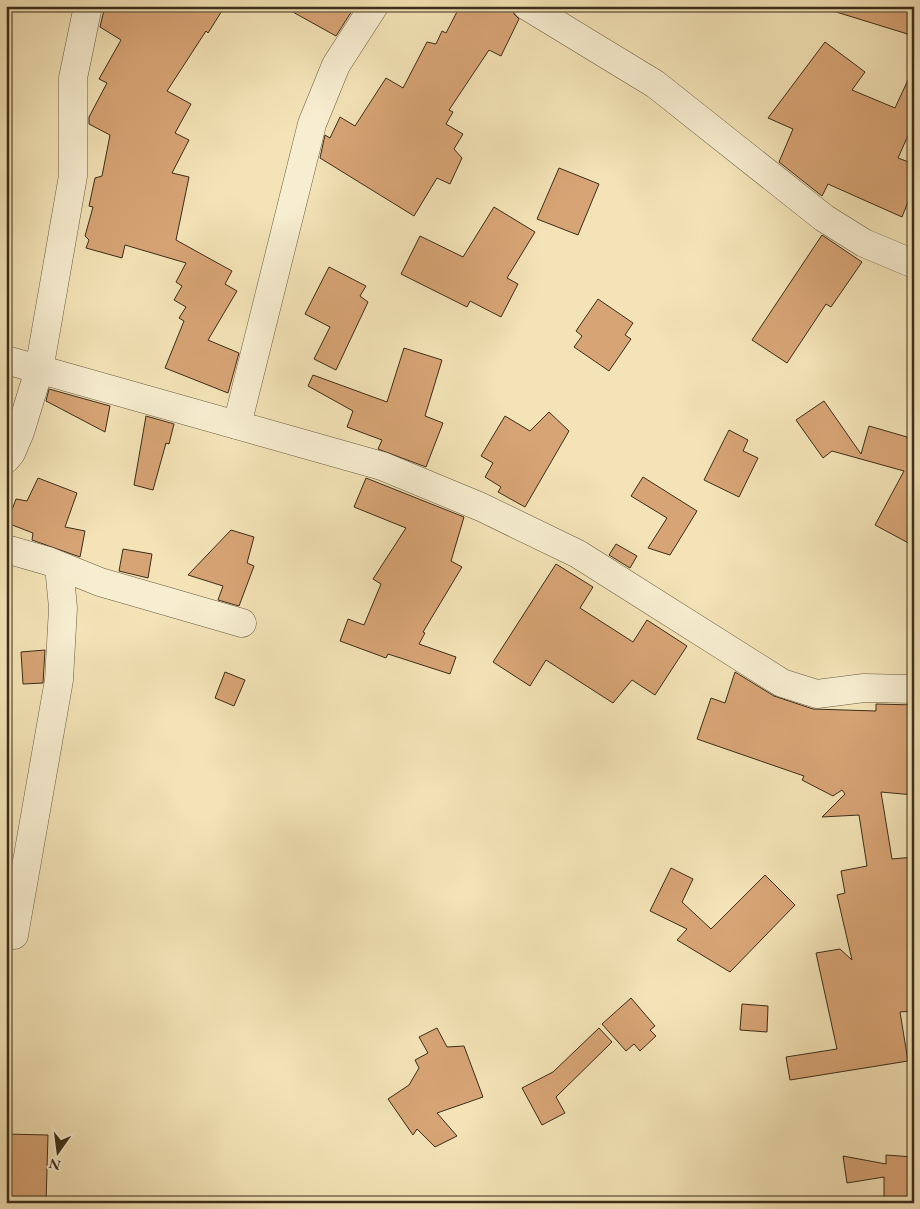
<svg xmlns="http://www.w3.org/2000/svg" width="920" height="1209" font-family="'EB Garamond',serif">
<style>
.building{fill:#d7a475;stroke:#3b2d1a}
.lines{fill:none;stroke-linecap:round;stroke-linejoin:round}
.minor-casing{stroke:#695a41;stroke-width:29}
.minor{stroke:#f7edd0;stroke-width:28}
</style>
<rect width="100%" height="100%" fill="#f3e3b6"/>
<filter id="stains"><feTurbulence type="fractalNoise" baseFrequency=".004" numOctaves="4"/><feColorMatrix values="0 0 0 0 .2 0 0 0 0 .09 0 0 0 0 .02 0 0 0 .5 -.17"/></filter>
<radialGradient id="worn" r=".72"><stop offset=".6" stop-color="#630" stop-opacity="0"/><stop offset="1" stop-color="#630" stop-opacity=".3"/></radialGradient>
<!-- building -->
<g class="building">
<path d="M 105,6 L 225,6 L 208,33 L 206,31 L 167,91 L 191,104 L 175,133 L 189,140 L 172,173 L 189,177 L 176,240 L 232,271 L 225,284 L 237,291 L 208,340 L 239,353 L 228,393 L 165,368 L 184,321 L 179,318 L 186,307 L 174,300 L 182,286 L 176,282 L 186,263 L 125,245 L 122,258 L 86,248 L 89,240 L 85,236 L 93,207 L 89,206 L 95,178 L 102,176 L 110,135 L 89,124 L 89,117 L 107,83 L 99,79 L 121,40 L 100,27 Z"/>
<path d="M 282,6 L 355,6 L 336,36 Z"/>
<path d="M 460,6 L 511,6 L 514,14 L 519,19 L 501,56 L 489,50 L 449,110 L 453,112 L 446,124 L 463,134 L 454,149 L 462,158 L 450,184 L 437,178 L 414,216 L 320,158 L 325,135 L 330,138 L 340,117 L 355,126 L 386,78 L 403,88 L 427,42 L 436,44 L 442,31 L 446,33 Z"/>
<path d="M 834,6 L 914,6 L 914,36 L 833,11 Z"/>
<path d="M 825,42 L 865,72 L 852,90 L 895,108 L 914,67 L 914,122 L 898,158 L 914,164 L 914,187 L 902,217 L 828,184 L 822,196 L 779,162 L 793,129 L 768,118 Z"/>
<path d="M 559,168 L 599,184 L 578,235 L 537,219 Z"/>
<path d="M 494,207 L 535,232 L 507,278 L 518,284 L 501,317 L 470,301 L 467,307 L 401,274 L 420,236 L 463,257 Z"/>
<path d="M 822,235 L 862,262 L 831,307 L 826,304 L 787,363 L 752,340 Z"/>
<path d="M 329,267 L 366,286 L 360,296 L 368,302 L 336,370 L 314,359 L 330,327 L 305,314 Z"/>
<path d="M 598,299 L 633,323 L 625,335 L 631,339 L 609,371 L 574,347 L 582,336 L 576,331 Z"/>
<path d="M 404,348 L 442,360 L 425,416 L 443,423 L 426,467 L 378,449 L 382,440 L 347,427 L 353,411 L 308,386 L 313,375 L 387,402 Z"/>
<path d="M 49,389 L 110,406 L 105,432 L 46,401 Z"/>
<path d="M 824,401 L 861,454 L 869,426 L 914,439 L 914,546 L 875,525 L 904,471 L 832,451 L 823,458 L 796,420 Z"/>
<path d="M 549,412 L 569,431 L 525,507 L 498,492 L 501,487 L 485,477 L 493,463 L 481,456 L 505,416 L 530,431 Z"/>
<path d="M 146,416 L 174,424 L 169,444 L 166,443 L 153,490 L 134,485 Z"/>
<path d="M 729,430 L 748,440 L 743,451 L 758,458 L 739,497 L 704,480 Z"/>
<path d="M 643,477 L 697,511 L 670,555 L 648,548 L 667,518 L 631,496 Z"/>
<path d="M 38,478 L 77,493 L 65,527 L 85,531 L 80,557 L 32,540 L 33,533 L 7,523 L 16,499 L 27,501 Z"/>
<path d="M 366,478 L 464,517 L 451,561 L 462,567 L 423,632 L 425,633 L 419,644 L 456,657 L 450,674 L 388,654 L 386,658 L 340,641 L 348,619 L 364,625 L 381,584 L 373,579 L 406,528 L 354,507 Z"/>
<path d="M 231,530 L 254,537 L 247,563 L 254,566 L 239,606 L 218,600 L 223,586 L 188,575 Z"/>
<path d="M 616,544 L 637,556 L 630,568 L 609,555 Z"/>
<path d="M 123,549 L 152,554 L 148,578 L 119,571 Z"/>
<path d="M 556,564 L 593,587 L 580,608 L 633,642 L 647,620 L 687,646 L 655,695 L 632,680 L 613,703 L 546,660 L 530,686 L 493,662 Z"/>
<path d="M 45,650 L 43,683 L 23,684 L 21,652 Z"/>
<path d="M 225,672 L 245,680 L 234,706 L 215,698 Z"/>
<path d="M 735,672 L 774,696 L 813,709 L 876,711 L 876,704 L 914,705 L 914,795 L 881,792 L 892,859 L 914,857 L 914,1011 L 900,1012 L 908,1061 L 790,1080 L 786,1057 L 837,1049 L 816,953 L 840,949 L 852,960 L 837,895 L 845,893 L 841,871 L 867,866 L 859,815 L 822,817 L 845,794 L 842,790 L 833,796 L 802,780 L 804,776 L 697,739 L 711,698 L 725,703 Z"/>
<path d="M 671,868 L 693,879 L 682,902 L 711,929 L 765,875 L 795,905 L 730,972 L 677,940 L 687,929 L 650,911 Z"/>
<path d="M 631,998 L 655,1026 L 650,1030 L 656,1036 L 640,1051 L 634,1044 L 626,1051 L 602,1024 Z"/>
<path d="M 742,1004 L 768,1006 L 767,1032 L 740,1030 Z"/>
<path d="M 437,1028 L 447,1047 L 464,1046 L 483,1097 L 437,1113 L 457,1136 L 435,1147 L 417,1129 L 413,1135 L 388,1099 L 409,1085 L 419,1068 L 415,1060 L 428,1053 L 419,1037 Z"/>
<path d="M 599,1028 L 612,1042 L 556,1097 L 565,1113 L 542,1125 L 522,1088 L 553,1072 Z"/>
<path d="M 6,1134 L 48,1135 L 46,1203 L 6,1203 Z"/>
<path d="M 886,1155 L 914,1157 L 914,1203 L 884,1203 L 884,1177 L 847,1183 L 843,1156 L 886,1164 Z"/>
</g>
<g class="lines">
<!-- minor casing -->
<g class="minor-casing">
<g id="minor">
<path d="M 527,6 L 655,84 L 824,218 L 864,243 L 914,264"/>
<path d="M 6,360 L 382,466 L 481,507 L 578,554 L 782,683 L 817,694 L 864,688 L 914,689"/>
<path d="M 237,425 L 312,124 L 336,65 L 374,6"/>
<path d="M 6,459 L 11,453 L 20,432 L 39,370 L 73,176 L 73,78 L 88,6"/>
<path d="M 6,549 L 48,561 L 100,582 L 242,623"/>
<path d="M 14,935 L 59,680 L 63,608 L 59,566"/>
</g>
</g>
<!-- minor -->
<use href="#minor" class="minor"/>
</g>
<!-- margin -->
<rect width="920" height="1209" fill="none" stroke="#f3e3b6" stroke-width="25"/>
<rect x="8" y="8" width="905" height="1194" fill="none" stroke="#3b2d1a" stroke-width="2.5"/>
<rect x="12" y="12" width="895" height="1184" fill="none" stroke="#3b2d1a"/>
<!-- north arrow -->
<g transform="translate(58 1152) rotate(194)" stroke="#f7edd0" stroke-width="4" paint-order="stroke">
<path d="M0-4L9 19L0 12L-9 19Z" fill="#3b2d1a"/>
<text y="-8" font-size="14" font-weight="bold" text-anchor="middle" fill="#3b2d1a">N</text>
</g>
<rect width="100%" height="100%" filter="url(#stains)"/>
<rect width="100%" height="100%" fill="url(#worn)"/>
</svg>
